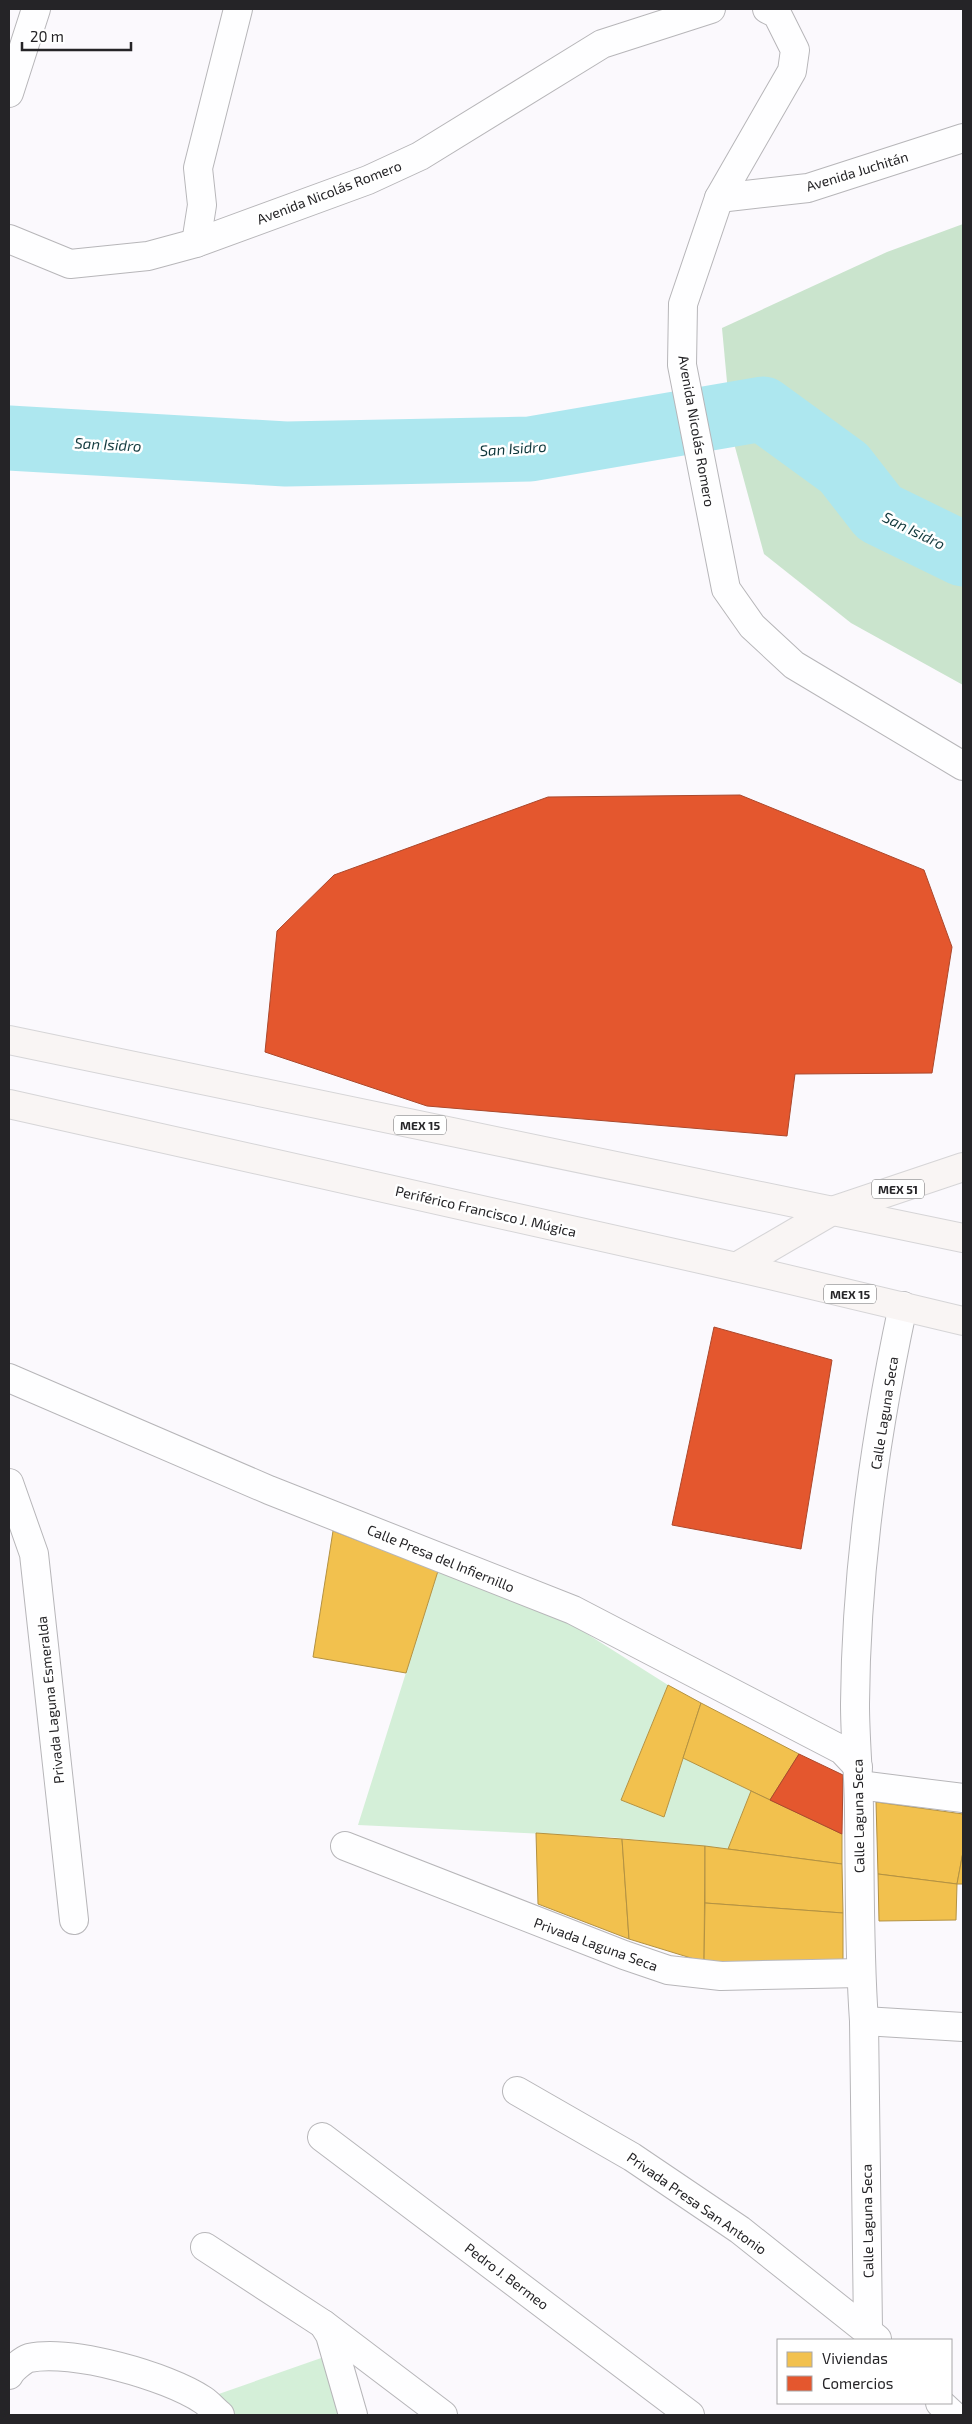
<svg xmlns="http://www.w3.org/2000/svg" width="972" height="2424" font-family="'Exo 2',sans-serif">
<style>
.green{fill:#d4efd8}
.forest{fill:#cae4cd}
.homes{fill:#f2c14e;stroke:#b49242}
.shops{fill:#e4572e;stroke:#ab482c}
.lines{fill:none;stroke-linecap:round;stroke-linejoin:round}
.river{stroke:#ade7ef;stroke-width:65}
.street-casing{stroke:#b7b6b9;stroke-width:30}
.secondary-casing{stroke:#b7b6b9;stroke-width:30}
.primary-casing{stroke:#d6d5d7;stroke-width:30}
.street{stroke:#fefeff;stroke-width:28}
.secondary{stroke:#fefeff;stroke-width:28}
.primary{stroke:#f9f5f4;stroke-width:28}
.labels{text-anchor:middle;dominant-baseline:central;stroke-width:5;stroke-linejoin:round;paint-order:stroke}
.shield{fill:#fff;stroke:#666668;stroke-width:1}
.shield-label{font-size:12px;font-weight:bold;fill:#252427}
.street-label{font-size:14px;fill:#252427;stroke:#fff}
.water-label{font-size:15px;font-style:italic;fill:#11393d;stroke:#fff}
</style>
<rect width="100%" height="100%" fill="#fbf9fd"/>
<!-- green -->
<g class="green">
<path d="M 438,1571 L 565,1620 L 668,1685 L 621,1800 L 664,1817 L 683,1758 L 751,1791 L 728,1849 L 610,1837 L 358,1825 Z"/>
<path d="M 324,2357 L 340,2415 L 233,2415 L 213,2396 Z"/>
</g>
<!-- forest -->
<path class="forest" d="M 963,224 L 963,685 L 851,623 L 764,554 L 732,436 L 722,328 L 887,252 Z"/>
<!-- homes -->
<g class="homes">
<path d="M 333,1531 L 438,1571 L 406,1673 L 313,1657 Z"/>
<path d="M 668,1685 L 701,1703 L 664,1817 L 621,1800 Z"/>
<path d="M 701,1703 L 799,1754 L 770,1800 L 683,1758 Z"/>
<path d="M 751,1791 L 842,1834 L 842,1864 L 728,1849 Z"/>
<path d="M 876,1802 L 963,1814 L 963,1852 L 957,1884 L 878,1874 Z"/>
<path d="M 536,1833 L 622,1839 L 629,1939 L 538,1904 Z"/>
<path d="M 622,1839 L 705,1846 L 704,1962 L 629,1939 Z"/>
<path d="M 705,1846 L 842,1864 L 843,1913 L 705,1903 Z"/>
<path d="M 963,1852 L 963,1884 L 957,1884 Z"/>
<path d="M 878,1874 L 957,1884 L 956,1920 L 879,1921 Z"/>
<path d="M 705,1903 L 843,1913 L 843,1962 L 704,1962 Z"/>
</g>
<!-- shops -->
<g class="shops">
<path d="M 740,795 L 924,870 L 952,947 L 932,1073 L 795,1074 L 787,1136 L 427,1106 L 265,1052 L 277,931 L 334,875 L 548,797 Z"/>
<path d="M 714,1327 L 832,1360 L 801,1549 L 672,1525 Z"/>
<path d="M 799,1754 L 843,1775 L 842,1834 L 770,1800 Z"/>
</g>
<g class="lines">
<!-- river -->
<path class="river" d="M 9,438 L 286,454 L 530,449 L 763,409 L 844,468 L 879,513 L 963,554"/>
<!-- street casing -->
<g class="street-casing">
<g id="street">
<path d="M 9,93 L 36,9"/>
<path d="M 719,198 L 808,188 L 963,138"/>
<path d="M 196,243 L 202,205 L 198,168 L 238,9"/>
<path d="M 9,1378 L 269,1490 L 573,1610 L 842,1750 L 858,1767"/>
<path d="M 9,1483 L 34,1554 L 74,1920"/>
<path d="M 859,1785 L 963,1798"/>
<path d="M 345,1846 L 624,1955 L 668,1970 L 721,1976 L 861,1973"/>
<path d="M 864,2021 L 963,2027"/>
<path d="M 517,2091 L 632,2157 L 740,2230 L 877,2339"/>
<path d="M 322,2137 L 690,2415"/>
<path d="M 205,2247 L 323,2324 L 330,2335 L 353,2415"/>
<path d="M 323,2324 L 443,2415"/>
<path d="M 868,2330 L 864,2021 C 859,1952 860,1883 859,1813 C 859,1777 855,1740 855,1704 C 856,1571 875,1436 903,1306"/>
<path d="M 9,2375 C 12,2369 23,2360 29,2358 C 72,2349 167,2376 203,2400 C 209,2404 214,2410 220,2415"/>
<path d="M 940,2403 L 953,2415"/>
</g>
</g>
<!-- secondary casing -->
<g class="secondary-casing">
<g id="secondary">
<path d="M 767,9 L 777,14 L 795,50 L 792,71 L 719,198 L 683,304 L 682,365 L 726,589 L 752,626 L 794,665 L 963,766"/>
<path d="M 9,239 L 70,264 L 148,256 L 196,243 L 368,180 L 420,156 L 602,44 L 711,9"/>
</g>
</g>
<!-- primary casing -->
<g class="primary-casing">
<g id="primary">
<path d="M 9,1040 L 963,1238"/>
<path d="M 9,1104 L 736,1267 L 963,1321"/>
<path d="M 736,1267 L 832,1211 L 963,1167"/>
</g>
</g>
<!-- street -->
<use href="#street" class="street"/>
<!-- secondary -->
<use href="#secondary" class="secondary"/>
<!-- primary -->
<use href="#primary" class="primary"/>
</g>
<g class="labels">
<!-- shield labels -->
<g class="shield">
<rect x="394" y="1115.5" width="52" height="19" rx="4"/>
<rect x="872" y="1179.5" width="52" height="19" rx="4"/>
<rect x="824" y="1284.5" width="52" height="19" rx="4"/>
</g>
<g class="shield-label">
<text x="420" y="1125">MEX 15</text>
<text x="898" y="1189">MEX 51</text>
<text x="850" y="1294">MEX 15</text>
</g>
<!-- street labels -->
<g class="street-label">
<text transform="translate(857 171) rotate(-17)">Avenida Juchitán</text>
<text transform="translate(329 192) rotate(-21)">Avenida Nicolás Romero</text>
<text transform="translate(697 431) rotate(80)">Avenida Nicolás Romero</text>
<text transform="translate(486 1211) rotate(13)">Periférico Francisco J. Múgica</text>
<text transform="translate(884 1413) rotate(-81)">Calle Laguna Seca</text>
<text transform="translate(441 1558) rotate(22)">Calle Presa del Infiernillo</text>
<text transform="translate(50 1700) rotate(-96)">Privada Laguna Esmeralda</text>
<text transform="translate(858 1816) rotate(-91)">Calle Laguna Seca</text>
<text transform="translate(596 1944) rotate(20)">Privada Laguna Seca</text>
<text transform="translate(697 2203) rotate(35)">Privada Presa San Antonio</text>
<text transform="translate(867 2221) rotate(-91)">Calle Laguna Seca</text>
<text transform="translate(507 2276) rotate(37)">Pedro J. Bermeo</text>
</g>
<!-- water labels -->
<g class="water-label">
<text transform="translate(108 444) rotate(3)">San Isidro</text>
<text transform="translate(513 448) rotate(-4)">San Isidro</text>
<text transform="translate(914 530) rotate(26)">San Isidro</text>
</g>
</g>
<!-- border -->
<rect width="972" height="2424" fill="none" stroke="#252427" stroke-width="20"/>
<!-- legend -->
<rect x="777" y="2339" width="175" height="65" fill="#ffffff" stroke="#a8a7a9"/>
<rect x="787" y="2352" width="25" height="15" fill="#f2c14e" stroke="#a8a7a9"/>
<text x="822" y="2364" font-size="15" fill="#252427">Viviendas</text>
<rect x="787" y="2376" width="25" height="15" fill="#e4572e" stroke="#a8a7a9"/>
<text x="822" y="2389" font-size="15" fill="#252427">Comercios</text>
<!-- scale -->
<path d="M22 42v8h109v-8" fill="none" stroke="#252427" stroke-width="2.5"/>
<text x="30" y="42" font-size="15" fill="#252427" stroke="#ffffff" stroke-width="4" paint-order="stroke">20 m</text>
</svg>
